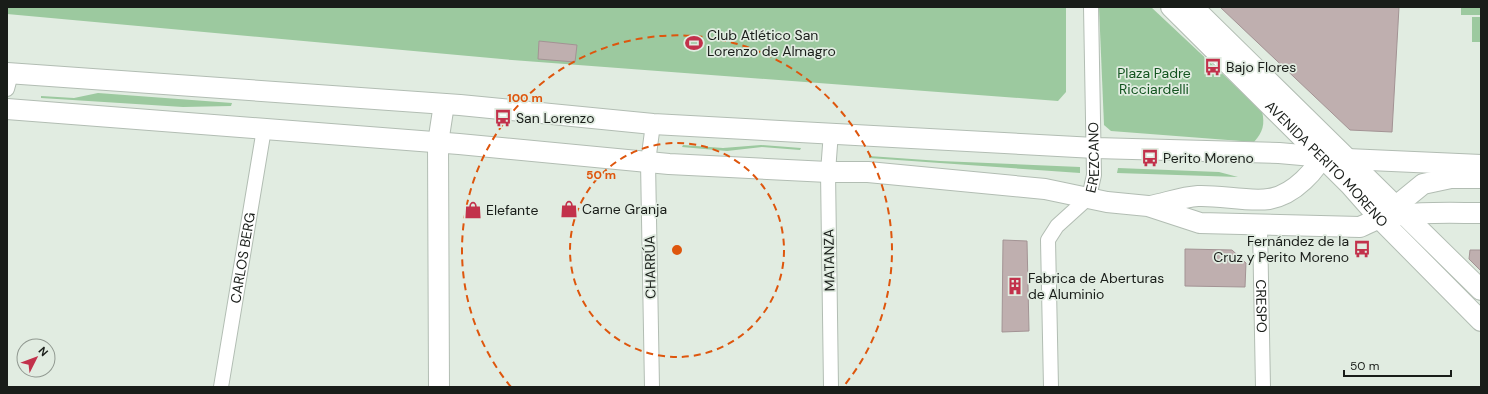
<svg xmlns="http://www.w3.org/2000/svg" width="1488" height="394" font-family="'DM Sans',sans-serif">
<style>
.green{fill:#9cc99f}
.building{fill:#bfafaf;stroke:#a39394}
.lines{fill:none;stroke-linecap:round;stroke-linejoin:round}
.street-casing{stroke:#b2bdb3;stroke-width:16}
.secondary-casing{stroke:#b2bdb3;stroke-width:22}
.street{stroke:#fff;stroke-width:14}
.secondary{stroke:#fff;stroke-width:20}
.ring{fill:none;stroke:#de560d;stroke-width:2;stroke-dasharray:7 5}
.labels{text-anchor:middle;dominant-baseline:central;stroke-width:3.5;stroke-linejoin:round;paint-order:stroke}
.poi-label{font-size:14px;fill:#191d19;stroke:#e1ece1;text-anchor:start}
.park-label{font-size:14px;fill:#135420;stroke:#e1ece1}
.street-label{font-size:14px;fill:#191d19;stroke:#e1ece1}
.centre{fill:#de560d;stroke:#e1ece1;stroke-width:2}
.ring-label{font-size:12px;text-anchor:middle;font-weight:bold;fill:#de560d;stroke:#e1ece1;stroke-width:3.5;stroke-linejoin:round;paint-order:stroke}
</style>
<rect width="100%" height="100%" fill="#e1ece1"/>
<!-- green -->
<g class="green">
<path d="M 7,7 L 1066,7 L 1066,92 L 1058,101 L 512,60 L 7,14 Z"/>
<path d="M 1099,7 L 1151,7 L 1262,111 C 1265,124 1263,132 1254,142 L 1111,131 L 1104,125 Z"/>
<rect x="1461" y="7" width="20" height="8"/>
<rect x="1472" y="17" width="9" height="25"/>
<path d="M 98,93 L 232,103 L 231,106 L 183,107 L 41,98 L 41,96 L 74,98 Z"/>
<path d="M 683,145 L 723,148 L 761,145 L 801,148 L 800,150 L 762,147 L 727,151 L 682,147 Z"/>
<path d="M 869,156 L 940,161 L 1080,167 L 1080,173 L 869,158 Z"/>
<path d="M 1118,168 L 1219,172 L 1238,177 L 1117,173 Z"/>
</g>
<!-- building -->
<g class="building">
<path d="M 1220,7 L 1399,7 L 1392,132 L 1350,130 Z"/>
<path d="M 539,41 L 577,45 L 575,62 L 538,59 Z"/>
<path d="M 1003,240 L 1027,241 L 1029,331 L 1002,332 Z"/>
<path d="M 1185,249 L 1232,250 L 1246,263 L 1245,287 L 1185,286 Z"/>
<path d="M 1470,250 L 1481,250 L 1481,271 L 1469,259 Z"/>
</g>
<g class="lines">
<!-- street casing -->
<g class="street-casing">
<g id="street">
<path d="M 7,89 L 11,74"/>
<path id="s1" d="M 1260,226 L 1263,387"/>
<path id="s2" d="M 221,387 L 264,129"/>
<path d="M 652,387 L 648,162 L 653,124"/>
<path d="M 831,387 L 828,172 L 831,132"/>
<path id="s3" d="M 1051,387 L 1048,240 L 1057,226 L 1089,197 L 1094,175 L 1091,7"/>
</g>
</g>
<!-- secondary casing -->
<g class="secondary-casing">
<g id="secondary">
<path id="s4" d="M 1171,7 L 1350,185 L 1380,219 L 1481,321"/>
<path d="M 1193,7 L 1481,290"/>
<path d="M 7,73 L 460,105 L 653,124 L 1095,148 L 1279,153 L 1347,159 L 1481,165"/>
<path d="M 7,109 L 459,144 L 669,164 L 828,172 L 868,172 L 1045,189 L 1107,202 L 1148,206 L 1200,223 L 1360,227 C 1367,224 1374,220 1380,219 C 1411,211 1449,213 1481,213"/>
<path d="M 1150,206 C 1166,203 1182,197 1198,196 C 1220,195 1248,202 1269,199 C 1294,195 1317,170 1327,148"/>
<path d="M 1385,215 L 1423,184 L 1451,178 L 1481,178"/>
<path d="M 439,387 L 438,143 L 444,104"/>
</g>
</g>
<!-- street -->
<use href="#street" class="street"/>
<!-- secondary -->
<use href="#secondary" class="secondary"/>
</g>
<!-- distance rings -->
<g class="ring">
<circle cx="677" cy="250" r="107"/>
<path d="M511 387A215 215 0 1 1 843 387"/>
</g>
<!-- icons -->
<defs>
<g id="stadium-bare" transform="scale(1.38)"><path d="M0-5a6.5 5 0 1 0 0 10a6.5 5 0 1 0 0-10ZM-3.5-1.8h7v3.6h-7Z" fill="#c2314b" stroke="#e1ece1" stroke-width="2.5" paint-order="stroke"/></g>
<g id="bus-bare" transform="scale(1.38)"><path d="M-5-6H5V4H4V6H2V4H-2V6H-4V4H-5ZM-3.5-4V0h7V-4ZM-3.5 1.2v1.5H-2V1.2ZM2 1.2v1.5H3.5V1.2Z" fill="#c2314b" stroke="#e1ece1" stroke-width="2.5" paint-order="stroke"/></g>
<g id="shop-bare" transform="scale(1.38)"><path d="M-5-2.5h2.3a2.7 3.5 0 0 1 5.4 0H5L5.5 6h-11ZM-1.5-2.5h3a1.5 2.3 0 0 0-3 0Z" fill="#c2314b" stroke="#e1ece1" stroke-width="2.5" paint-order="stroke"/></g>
<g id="building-bare" transform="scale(1.38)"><path d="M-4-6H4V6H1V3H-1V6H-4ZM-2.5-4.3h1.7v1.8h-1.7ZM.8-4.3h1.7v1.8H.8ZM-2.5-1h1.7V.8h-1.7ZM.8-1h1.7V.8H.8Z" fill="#c2314b" stroke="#e1ece1" stroke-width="2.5" paint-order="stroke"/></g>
</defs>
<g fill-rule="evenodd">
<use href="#stadium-bare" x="694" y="43"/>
<use href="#bus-bare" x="1213" y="67"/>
<use href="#bus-bare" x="503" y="118"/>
<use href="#bus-bare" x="1150" y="158"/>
<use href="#shop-bare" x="569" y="209"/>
<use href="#shop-bare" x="473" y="210"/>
<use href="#bus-bare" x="1362" y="249"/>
<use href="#building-bare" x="1015" y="286"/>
</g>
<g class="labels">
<!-- poi labels -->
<g class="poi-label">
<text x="707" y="35">Club Atlético San<tspan x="707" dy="16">Lorenzo de Almagro</tspan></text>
<text x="1226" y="67">Bajo Flores</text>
<text x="516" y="118">San Lorenzo</text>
<text x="1163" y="158">Perito Moreno</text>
<text x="582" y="209">Carne Granja</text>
<text x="486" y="210">Elefante</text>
<text x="1349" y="241" text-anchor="end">Fernández de la<tspan x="1349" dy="16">Cruz y Perito Moreno</tspan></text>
<text x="1028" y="278">Fabrica de Aberturas<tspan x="1028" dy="16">de Aluminio</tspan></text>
</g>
<!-- park labels -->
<g class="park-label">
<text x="1154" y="73">Plaza Padre<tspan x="1154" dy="16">Ricciardelli</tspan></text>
</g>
<!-- street labels -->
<g class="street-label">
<text stroke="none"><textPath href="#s3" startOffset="247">EREZCANO</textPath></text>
<text stroke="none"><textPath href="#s4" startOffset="221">AVENIDA PERITO MORENO</textPath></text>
<text stroke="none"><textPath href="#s2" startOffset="131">CARLOS BERG</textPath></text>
<text transform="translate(829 260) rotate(-91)">MATANZA</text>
<text transform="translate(650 267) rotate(-91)">CHARRÚA</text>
<text stroke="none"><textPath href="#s1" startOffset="80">CRESPO</textPath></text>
</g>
</g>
<circle cx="677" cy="250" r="6" class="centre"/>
<g class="ring-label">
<text x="525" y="102">100 m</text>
<text x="601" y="179">50 m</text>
</g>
<!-- border -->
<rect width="1488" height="394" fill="none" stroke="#191d19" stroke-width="16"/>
<!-- north arrow -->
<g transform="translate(36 358) rotate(48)"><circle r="19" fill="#e1ece1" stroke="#919991"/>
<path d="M0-3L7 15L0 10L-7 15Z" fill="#c2314b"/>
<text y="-6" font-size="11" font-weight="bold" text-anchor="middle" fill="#191d19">N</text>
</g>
<!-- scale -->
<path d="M1344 370v6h107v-6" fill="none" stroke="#191d19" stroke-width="2"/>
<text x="1350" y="370" font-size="12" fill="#191d19" stroke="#e1ece1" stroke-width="3" paint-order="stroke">50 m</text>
</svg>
